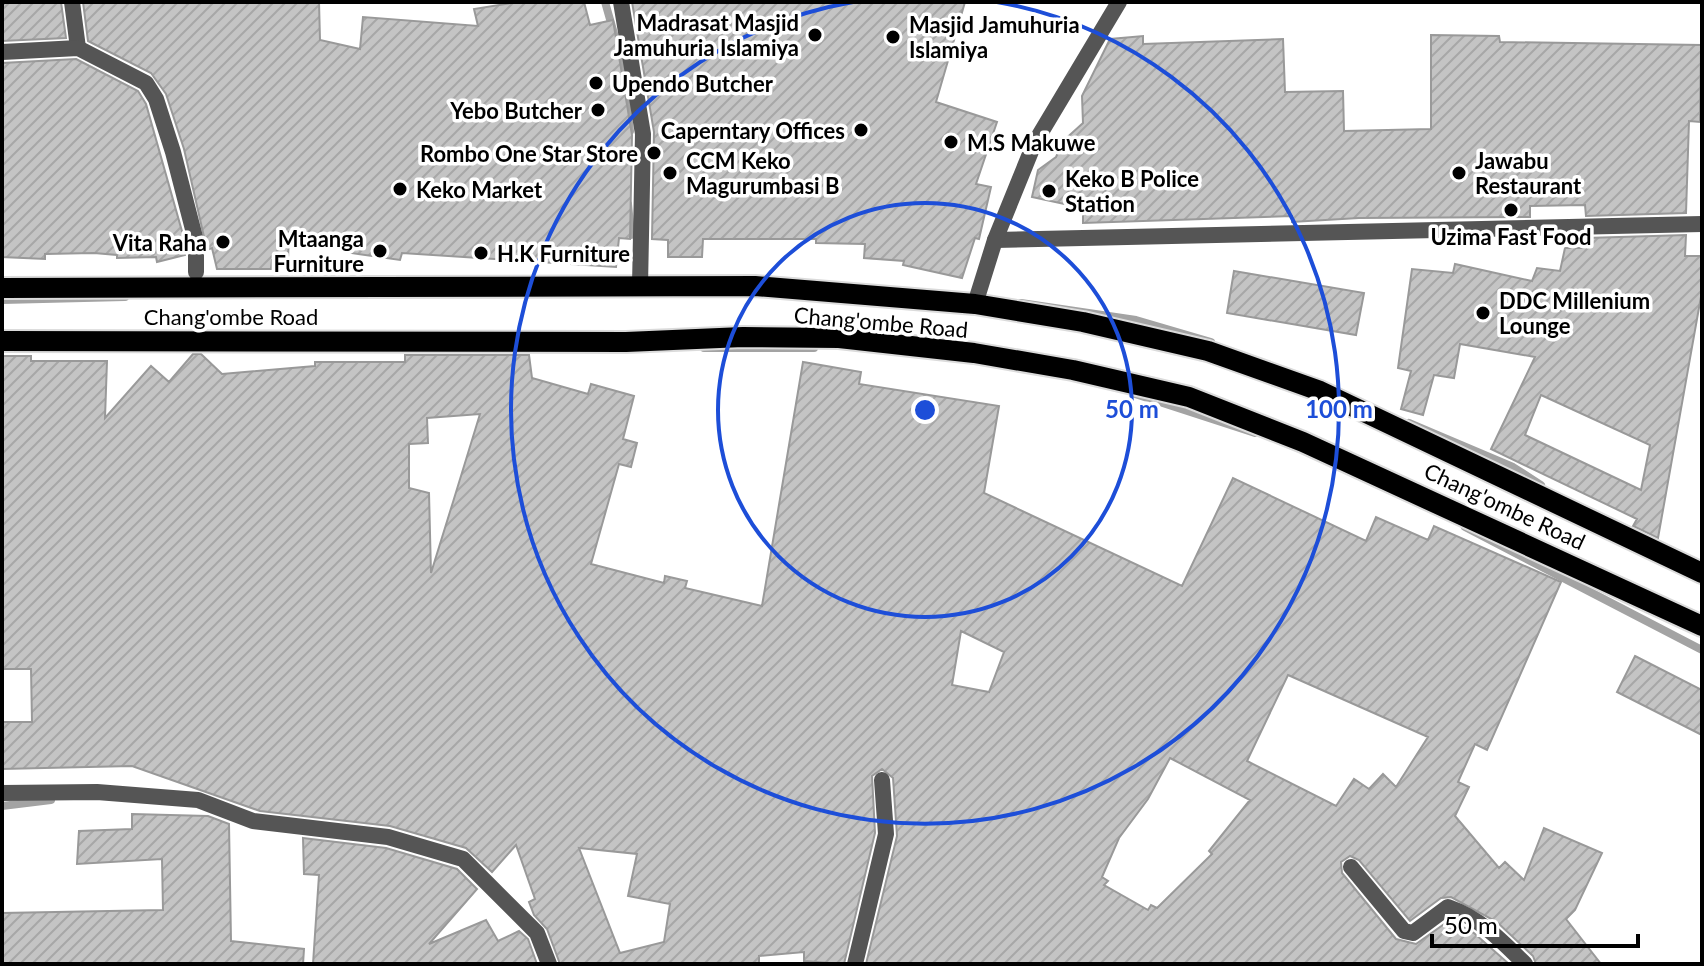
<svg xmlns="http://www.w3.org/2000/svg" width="1704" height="966" font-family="Lato,sans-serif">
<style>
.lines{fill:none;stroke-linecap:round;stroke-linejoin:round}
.stream{stroke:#a3a3a3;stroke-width:8}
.building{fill:url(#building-hatch);stroke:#999;stroke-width:2;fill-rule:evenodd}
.primary-casing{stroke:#dbdbdb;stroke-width:24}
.minor{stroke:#555;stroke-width:16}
.primary{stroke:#000;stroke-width:20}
.ring{fill:none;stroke:#1d4ed8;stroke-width:4}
.poi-dot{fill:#000;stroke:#fff;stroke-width:3}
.labels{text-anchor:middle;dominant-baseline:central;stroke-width:7;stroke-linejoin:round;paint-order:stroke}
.poi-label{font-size:22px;font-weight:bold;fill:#000;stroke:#fff;text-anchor:start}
.street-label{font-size:22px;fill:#000;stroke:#fff}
.centre{fill:#1d4ed8;stroke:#fff;stroke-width:4}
.ring-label{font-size:24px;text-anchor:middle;font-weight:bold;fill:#1d4ed8;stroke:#fff;stroke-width:7;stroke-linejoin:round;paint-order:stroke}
</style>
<defs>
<pattern id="building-hatch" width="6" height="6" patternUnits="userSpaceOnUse" patternTransform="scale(2)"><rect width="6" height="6" fill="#c4c4c4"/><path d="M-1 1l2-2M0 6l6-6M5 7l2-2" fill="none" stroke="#a7a7a7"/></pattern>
</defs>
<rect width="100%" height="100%" fill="#fff"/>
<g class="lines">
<!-- stream -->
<g class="stream">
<path d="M 605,2 L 621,58 L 630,131"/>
<path d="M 628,204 L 631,235"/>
<path d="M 2,300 L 125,297"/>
<path d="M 1021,303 L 1136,320 L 1211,342"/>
<path d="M 704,348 L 814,348"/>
<path d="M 1135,394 L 1255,433"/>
<path d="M 1409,423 L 1513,467 L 1541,485"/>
<path d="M 1465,527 L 1702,650"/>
<path d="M 2,806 L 51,800"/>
</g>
</g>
<!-- building -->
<g class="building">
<path d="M 7,2 L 61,2 L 66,38 L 2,41 L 2,5 Z"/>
<path d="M 83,2 L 319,2 L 320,40 L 360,49 L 363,17 L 478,26 L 474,9 L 518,2 L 584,2 L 590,25 L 613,20 L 632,135 L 630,239 L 619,238 L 616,267 L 402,253 L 400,260 L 351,253 L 352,242 L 289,232 L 288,261 L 272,260 L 271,269 L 217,269 L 212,248 L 207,250 L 184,149 L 166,94 L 151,73 L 88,41 Z"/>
<path d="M 632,2 L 965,2 L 936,102 L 997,122 L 976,184 L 991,187 L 979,239 L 975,238 L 962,278 L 903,265 L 904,261 L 864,258 L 865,244 L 816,243 L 816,239 L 703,239 L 702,257 L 668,257 L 668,240 L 652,239 L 654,132 Z"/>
<path d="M 1431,35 L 1499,36 L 1500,42 L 1701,45 L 1700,122 L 1689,121 L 1686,213 L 1586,216 L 1585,205 L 1530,206 L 1530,217 L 1359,218 L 1292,222 L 1292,216 L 1083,223 L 1083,208 L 1032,197 L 1038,170 L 1056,157 L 1062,142 L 1083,123 L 1082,96 L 1110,39 L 1143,36 L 1143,44 L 1283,39 L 1285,92 L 1343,91 L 1344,131 L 1431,129 Z"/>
<path d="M 76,59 L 138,91 L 146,104 L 185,242 L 185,255 L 157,262 L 156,257 L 117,258 L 117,255 L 94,253 L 45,254 L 45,259 L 2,257 L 2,63 Z"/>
<path d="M 1686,235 L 1685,256 L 1702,256 L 1702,291 L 1658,538 L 1633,526 L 1637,519 L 1491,449 L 1535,357 L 1460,344 L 1454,378 L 1434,375 L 1423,415 L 1401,409 L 1411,371 L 1398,368 L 1412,269 L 1453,273 L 1455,264 L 1532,281 L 1537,268 L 1560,271 L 1565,248 L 1586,248 L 1586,238 ZM 1541,395 L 1650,445 L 1641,490 L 1525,435 Z"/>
<path d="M 1234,271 L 1364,293 L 1356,335 L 1227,313 Z"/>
<path d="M 193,354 L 201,354 L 222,374 L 315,366 L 315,362 L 405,362 L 405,355 L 529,355 L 532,378 L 588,394 L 591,384 L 634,396 L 623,439 L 637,443 L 631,467 L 619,464 L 591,564 L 664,583 L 665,576 L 687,581 L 685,588 L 762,606 L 803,362 L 861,372 L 859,384 L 999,406 L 984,493 L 1182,586 L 1233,478 L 1366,541 L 1376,517 L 1428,540 L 1434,526 L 1561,582 L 1487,750 L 1475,744 L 1458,782 L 1469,787 L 1455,816 L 1499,868 L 1505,862 L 1524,880 L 1544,828 L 1602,853 L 1575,910 L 1566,919 L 1601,964 L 1536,964 L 1533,956 L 1497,922 L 1451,897 L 1441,898 L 1410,921 L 1359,860 L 1350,856 L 1341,862 L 1342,873 L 1396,939 L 1416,944 L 1450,920 L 1474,933 L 1509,964 L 866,964 L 897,836 L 893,778 L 882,769 L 872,776 L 875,833 L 844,964 L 804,961 L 804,952 L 759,956 L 759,964 L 560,964 L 547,929 L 534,915 L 529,902 L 535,899 L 516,845 L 492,872 L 466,848 L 390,826 L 260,811 L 132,766 L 2,769 L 2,722 L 32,722 L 31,669 L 2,669 L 2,356 L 31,356 L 31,361 L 107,361 L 105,418 L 151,366 L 169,382 ZM 480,414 L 453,502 L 431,573 L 429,493 L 409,488 L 409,444 L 428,443 L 427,418 ZM 961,631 L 1004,652 L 989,692 L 952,685 ZM 1288,675 L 1428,737 L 1396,787 L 1383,774 L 1369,789 L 1354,779 L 1336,806 L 1247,761 ZM 1170,758 L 1250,800 L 1209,851 L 1212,854 L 1157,908 L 1151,905 L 1148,910 L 1104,885 L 1108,881 L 1102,877 L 1119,838 L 1148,799 ZM 579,848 L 637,854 L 628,896 L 670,904 L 664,942 L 620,953 Z"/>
<path d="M 1635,656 L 1702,690 L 1702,735 L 1617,692 Z"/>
<path d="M 132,814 L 208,816 L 229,824 L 231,941 L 304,949 L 303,964 L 2,964 L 2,913 L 163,910 L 162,859 L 77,864 L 79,831 L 132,829 Z"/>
<path d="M 303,838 L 386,848 L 457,869 L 477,889 L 429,944 L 486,920 L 498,941 L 519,931 L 528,939 L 537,964 L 313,964 L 319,875 L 304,874 Z"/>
</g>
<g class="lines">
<!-- primary casing -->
<g class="primary-casing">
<g id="primary">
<path d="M 2,288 L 755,286 L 975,304 L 1083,322 L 1208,351 L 1320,391 L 1702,573"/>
<path d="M 2,341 L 626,342 L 743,337 L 839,338 L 974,353 L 1073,370 L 1189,397 L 1303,442 L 1702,626"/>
</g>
</g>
<!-- minor -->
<g class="minor">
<path d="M 72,2 L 78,48"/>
<path d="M 621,2 L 643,134 L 640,286"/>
<path d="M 2,52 L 78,48 L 146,83 L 156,99 L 173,152 L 196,241 L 196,272"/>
<path d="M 995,240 L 1702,224"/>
<path d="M 975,304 L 995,240 L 1034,144 L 1119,2"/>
<path d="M 2,793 L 97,792 L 198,800 L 253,821 L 388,837 L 463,859 L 537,933 L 549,964"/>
<path d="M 1351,867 L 1404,931 L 1413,933 L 1448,907 C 1480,918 1502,941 1525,964"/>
<path d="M 855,964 L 886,834 L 882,780"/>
</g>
<!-- primary -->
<use href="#primary" class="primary"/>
</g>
<!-- distance rings -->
<g class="ring">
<circle cx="925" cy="410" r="207"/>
<path d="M997 2A414 414 0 1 1 853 2"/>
</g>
<!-- markers -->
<g class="poi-dot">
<circle cx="815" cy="35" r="8"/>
<circle cx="893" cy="37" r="8"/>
<circle cx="596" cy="83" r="8"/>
<circle cx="598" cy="110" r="8"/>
<circle cx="861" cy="130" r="8"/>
<circle cx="951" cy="142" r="8"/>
<circle cx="654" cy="153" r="8"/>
<circle cx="670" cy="173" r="8"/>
<circle cx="1459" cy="173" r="8"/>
<circle cx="400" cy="189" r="8"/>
<circle cx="1049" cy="191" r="8"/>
<circle cx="1511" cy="210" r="8"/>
<circle cx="223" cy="242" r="8"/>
<circle cx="380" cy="251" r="8"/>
<circle cx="481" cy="253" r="8"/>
<circle cx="1483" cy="313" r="8"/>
</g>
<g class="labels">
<!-- poi labels -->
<g class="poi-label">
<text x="799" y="22" text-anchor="end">Madrasat Masjid<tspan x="799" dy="25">Jamuhuria Islamiya</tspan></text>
<text x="909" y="24">Masjid Jamuhuria<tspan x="909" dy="25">Islamiya</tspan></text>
<text x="612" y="83">Upendo Butcher</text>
<text x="582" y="110" text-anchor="end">Yebo Butcher</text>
<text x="845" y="130" text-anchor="end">Caperntary Offices</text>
<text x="967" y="142">M.S Makuwe</text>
<text x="638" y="153" text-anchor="end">Rombo One Star Store</text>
<text x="686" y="160">CCM Keko<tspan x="686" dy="25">Magurumbasi B</tspan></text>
<text x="1475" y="160">Jawabu<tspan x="1475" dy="25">Restaurant</tspan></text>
<text x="1065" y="178">Keko B Police<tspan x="1065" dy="25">Station</tspan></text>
<text x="416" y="189">Keko Market</text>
<text x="1511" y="236" text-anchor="middle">Uzima Fast Food</text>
<text x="364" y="238" text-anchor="end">Mtaanga<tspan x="364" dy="25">Furniture</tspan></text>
<text x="207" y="242" text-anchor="end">Vita Raha</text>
<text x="497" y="253">H.K Furniture</text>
<text x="1499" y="300">DDC Millenium<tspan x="1499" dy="25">Lounge</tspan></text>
</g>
<!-- street labels -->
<g class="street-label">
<text x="231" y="316">Chang'ombe Road</text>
<text transform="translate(881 322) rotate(5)">Chang'ombe Road</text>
<text transform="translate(1505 506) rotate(25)">Chang'ombe Road</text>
</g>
</g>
<circle cx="925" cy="410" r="12" class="centre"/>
<g class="ring-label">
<text x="1132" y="418">50 m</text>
<text x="1339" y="418">100 m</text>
</g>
<!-- border -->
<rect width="1704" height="966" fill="none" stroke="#000000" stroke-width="8"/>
<!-- scale -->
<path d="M1432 934v12h206v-12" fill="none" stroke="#000000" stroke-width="4"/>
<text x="1444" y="934" font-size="24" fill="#000000" stroke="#ffffff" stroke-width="6" paint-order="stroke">50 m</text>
</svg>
